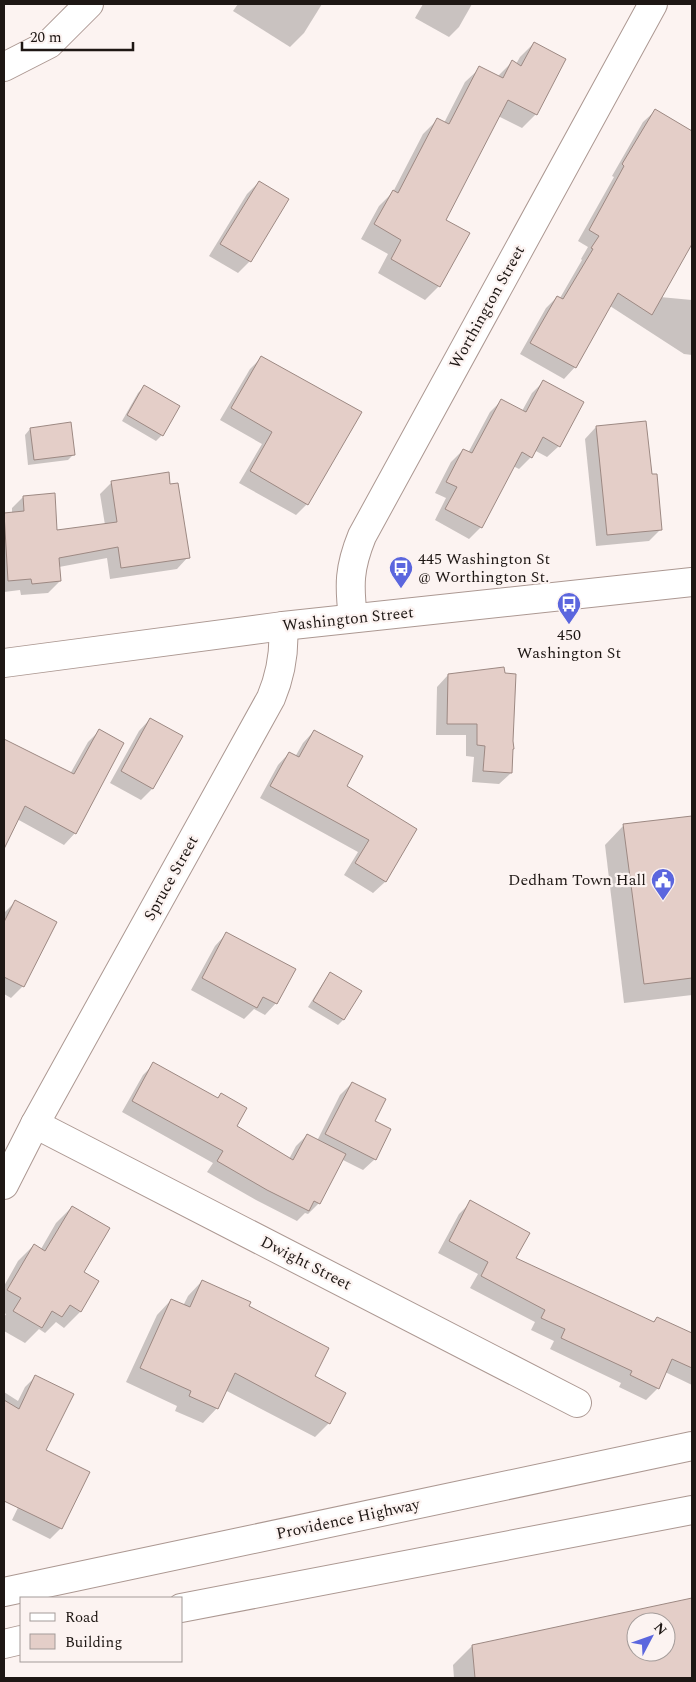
<svg xmlns="http://www.w3.org/2000/svg" width="696" height="1682" font-family="Spectral,serif">
<style>
.shadow{fill:#0003;fill-rule:evenodd}
.building{fill:#e4cec8;stroke:#9d8983;fill-rule:evenodd}
.lines{fill:none;stroke-linecap:round;stroke-linejoin:round}
.minor-casing{stroke:#ac9892;stroke-width:30}
.secondary-casing{stroke:#ac9892;stroke-width:30}
.trunk-casing{stroke:#ac9892;stroke-width:30}
.minor{stroke:#fff;stroke-width:28}
.secondary{stroke:#fff;stroke-width:28}
.trunk{stroke:#fff;stroke-width:28}
.labels{text-anchor:middle;dominant-baseline:central;stroke-width:4.5;stroke-linejoin:round;paint-order:stroke}
.street-label{font-size:16px;fill:#1e1714;stroke:#fcf3f1}
.poi-label{font-size:16px;fill:#1e1714;stroke:#fcf3f1;text-anchor:start}
</style>
<rect width="100%" height="100%" fill="#fcf3f1"/>
<!-- shadow -->
<g class="shadow">
<path d="M 238,4 L 322,4 L 304,33 L 290,47 L 233,11 Z"/>
<path d="M 423,4 L 472,4 L 459,27 L 449,37 L 415,18 Z"/>
<path d="M 534,43 L 536,114 L 522,128 L 498,116 L 445,220 L 439,286 L 425,300 L 378,273 L 388,254 L 361,239 L 379,206 L 393,192 L 423,134 L 438,119 L 444,123 L 465,82 L 480,68 L 498,76 L 512,62 L 516,64 L 520,57 Z"/>
<path d="M 655,111 L 682,132 L 692,138 L 692,242 L 660,297 L 692,300 L 692,355 L 684,354 L 610,306 L 575,367 L 564,379 L 520,354 L 546,308 L 557,297 L 560,298 L 582,260 L 581,259 L 588,247 L 578,241 L 614,177 L 612,176 L 643,122 Z"/>
<path d="M 259,182 L 287,199 L 250,261 L 238,273 L 209,256 L 247,194 Z"/>
<path d="M 261,358 L 307,504 L 296,515 L 239,483 L 262,444 L 220,420 L 250,369 Z"/>
<path d="M 544,381 L 559,446 L 547,457 L 534,450 L 531,457 L 519,469 L 513,466 L 481,527 L 469,539 L 435,520 L 446,498 L 435,493 L 451,462 L 463,450 L 468,453 L 490,412 L 501,401 L 522,411 L 532,393 Z"/>
<path d="M 144,387 L 162,435 L 156,441 L 122,421 L 138,393 Z"/>
<path d="M 596,427 L 661,529 L 649,541 L 596,546 L 585,439 Z"/>
<path d="M 30,429 L 74,454 L 68,460 L 28,465 L 25,435 Z"/>
<path d="M 112,482 L 169,486 L 188,557 L 177,569 L 110,579 L 107,558 L 59,567 L 60,581 L 48,593 L 21,595 L 20,590 L 4,592 L 4,514 L 12,514 L 12,508 L 23,497 L 56,532 L 105,525 L 100,494 Z"/>
<path d="M 448,675 L 512,750 L 511,773 L 499,784 L 472,782 L 474,757 L 466,756 L 466,735 L 436,735 L 437,687 Z"/>
<path d="M 150,719 L 181,736 L 152,789 L 141,800 L 110,783 L 139,731 Z"/>
<path d="M 99,731 L 123,744 L 75,833 L 64,845 L 17,819 L 14,824 L 4,835 L 4,743 L 5,741 L 70,774 L 88,742 Z"/>
<path d="M 314,731 L 345,787 L 416,829 L 385,882 L 373,893 L 344,875 L 358,852 L 260,798 L 278,765 L 289,753 L 295,757 L 303,743 Z"/>
<path d="M 692,817 L 692,995 L 624,1003 L 605,845 L 624,825 Z"/>
<path d="M 15,902 L 23,986 L 11,998 L 4,994 L 4,913 Z"/>
<path d="M 226,934 L 276,1003 L 265,1015 L 254,1009 L 244,1019 L 191,990 L 215,946 Z"/>
<path d="M 330,974 L 360,991 L 343,1020 L 338,1025 L 308,1007 L 325,980 Z"/>
<path d="M 154,1064 L 217,1099 L 221,1094 L 235,1126 L 289,1159 L 296,1146 L 307,1135 L 317,1141 L 340,1095 L 352,1083 L 373,1121 L 375,1159 L 363,1170 L 341,1159 L 319,1203 L 308,1214 L 305,1213 L 297,1221 L 256,1200 L 207,1172 L 213,1163 L 122,1112 L 143,1075 Z"/>
<path d="M 471,1202 L 515,1259 L 652,1323 L 657,1318 L 692,1334 L 692,1385 L 665,1372 L 658,1388 L 646,1400 L 619,1387 L 621,1383 L 550,1349 L 554,1341 L 531,1330 L 535,1322 L 470,1288 L 478,1274 L 438,1253 L 459,1214 Z"/>
<path d="M 72,1207 L 82,1272 L 97,1282 L 80,1312 L 64,1328 L 56,1322 L 45,1333 L 39,1329 L 25,1343 L 4,1331 L 4,1317 L 6,1314 L 4,1313 L 4,1286 L 18,1261 L 34,1245 L 41,1249 L 56,1223 Z"/>
<path d="M 202,1281 L 247,1306 L 313,1377 L 329,1423 L 315,1437 L 225,1390 L 217,1408 L 203,1423 L 175,1411 L 177,1406 L 126,1382 L 157,1315 L 171,1300 L 183,1306 L 188,1296 Z"/>
<path d="M 35,1377 L 44,1451 L 61,1528 L 50,1539 L 12,1520 L 25,1493 L 4,1481 L 4,1392 L 18,1401 L 25,1387 Z"/>
<path d="M 692,1599 L 692,1678 L 454,1678 L 453,1665 L 472,1646 ZM 636,1622 L 666,1622 L 666,1652 L 636,1652 Z"/>
</g>
<!-- building -->
<g class="building">
<path d="M 534,42 L 566,59 L 537,115 L 508,100 L 446,220 L 470,233 L 440,287 L 391,259 L 401,240 L 374,224 L 393,190 L 398,193 L 437,118 L 449,124 L 479,66 L 503,78 L 512,60 L 521,66 Z"/>
<path d="M 655,109 L 692,131 L 692,244 L 652,315 L 618,293 L 576,368 L 530,343 L 557,296 L 563,299 L 593,249 L 591,248 L 599,236 L 589,230 L 624,166 L 622,164 Z"/>
<path d="M 259,181 L 289,199 L 251,262 L 220,244 Z"/>
<path d="M 261,356 L 362,412 L 308,505 L 250,471 L 272,432 L 231,408 Z"/>
<path d="M 543,380 L 584,402 L 560,447 L 543,437 L 532,458 L 522,452 L 482,528 L 445,509 L 457,487 L 446,482 L 463,449 L 472,453 L 501,399 L 526,412 Z"/>
<path d="M 144,385 L 180,406 L 163,436 L 127,415 Z"/>
<path d="M 646,421 L 652,474 L 657,474 L 662,530 L 607,535 L 596,426 Z"/>
<path d="M 71,422 L 75,455 L 34,460 L 30,428 Z"/>
<path d="M 169,472 L 170,484 L 178,483 L 190,558 L 121,568 L 118,547 L 59,558 L 61,581 L 32,584 L 31,579 L 8,581 L 4,513 L 24,511 L 23,496 L 55,493 L 57,530 L 117,522 L 111,481 Z"/>
<path d="M 504,667 L 505,673 L 516,674 L 513,741 L 514,749 L 513,749 L 512,773 L 483,771 L 485,746 L 477,745 L 477,724 L 447,724 L 448,674 Z"/>
<path d="M 150,718 L 183,736 L 153,789 L 121,771 Z"/>
<path d="M 99,729 L 124,743 L 76,834 L 25,806 L 4,849 L 4,739 L 74,774 Z"/>
<path d="M 314,730 L 363,756 L 347,786 L 417,829 L 386,882 L 355,863 L 369,840 L 270,786 L 289,752 L 299,757 Z"/>
<path d="M 692,816 L 692,978 L 644,984 L 623,824 Z"/>
<path d="M 15,900 L 57,922 L 24,987 L 4,977 L 4,922 Z"/>
<path d="M 226,932 L 296,969 L 277,1004 L 263,997 L 257,1008 L 202,978 Z"/>
<path d="M 330,972 L 362,991 L 344,1020 L 313,1001 Z"/>
<path d="M 153,1062 L 218,1098 L 221,1093 L 247,1108 L 237,1126 L 293,1160 L 307,1134 L 346,1154 L 320,1204 L 314,1201 L 309,1211 L 267,1190 L 217,1161 L 223,1151 L 132,1101 Z"/>
<path d="M 352,1082 L 386,1099 L 375,1121 L 391,1129 L 376,1160 L 325,1134 Z"/>
<path d="M 470,1200 L 530,1233 L 516,1258 L 654,1322 L 657,1317 L 692,1333 L 692,1368 L 672,1359 L 659,1389 L 630,1375 L 632,1371 L 561,1338 L 565,1329 L 541,1318 L 545,1310 L 481,1276 L 488,1262 L 449,1241 Z"/>
<path d="M 72,1206 L 110,1228 L 84,1272 L 99,1281 L 81,1312 L 70,1305 L 62,1317 L 52,1311 L 42,1328 L 13,1311 L 21,1298 L 7,1290 L 34,1244 L 45,1251 Z"/>
<path d="M 202,1280 L 251,1302 L 249,1306 L 329,1348 L 315,1376 L 346,1393 L 330,1424 L 235,1373 L 218,1409 L 189,1396 L 191,1391 L 140,1368 L 171,1299 L 190,1307 Z"/>
<path d="M 35,1375 L 74,1394 L 46,1450 L 90,1472 L 62,1529 L 4,1501 L 4,1400 L 19,1409 Z"/>
<path d="M 692,1598 L 692,1678 L 475,1678 L 472,1645 ZM 636,1622 L 666,1622 L 666,1652 L 636,1652 Z"/>
</g>
<g class="lines">
<!-- minor casing -->
<g class="minor-casing">
<g id="minor">
<path d="M 4,67 L 49,44 L 89,4"/>
<path d="M 353,618 C 349,585 349,568 362,536 L 653,4"/>
<path d="M 35,1124 L 577,1403"/>
<path d="M 4,1185 L 35,1124 L 271,698 C 281,674 285,652 283,626"/>
</g>
</g>
<!-- secondary casing -->
<g class="secondary-casing">
<path id="secondary" d="M 4,663 L 283,626 L 692,582"/>
</g>
<!-- trunk casing -->
<g class="trunk-casing">
<g id="trunk">
<path d="M 4,1592 L 692,1446"/>
<path d="M 181,1608 L 692,1510"/>
<path d="M 4,1644 L 21,1640"/>
</g>
</g>
<!-- minor -->
<use href="#minor" class="minor"/>
<!-- secondary -->
<use href="#secondary" class="secondary"/>
<!-- trunk -->
<use href="#trunk" class="trunk"/>
</g>
<!-- icons -->
<defs>
<g id="bus-pin" transform="scale(1.25)"><path d="M0 17L-7.5 6A9.5 9.5 0 1 1 7.5 6Z" fill="#5b66de" stroke="#fcf3f1"/><path d="M-5-6H5V4H4V6H2V4H-2V6H-4V4H-5ZM-3.5-4V0h7V-4ZM-3.5 1.2v1.5H-2V1.2ZM2 1.2v1.5H3.5V1.2Z" fill="#fff"/></g>
<g id="civic-pin" transform="scale(1.25)"><path d="M0 17L-7.5 6A9.5 9.5 0 1 1 7.5 6Z" fill="#5b66de" stroke="#fcf3f1"/><path d="M-.6-6.5H3V-4.5H.6V-3L4-1V1h2V6H-6V1h2V-1L-.6-3ZM-1.2 2.5V6h2.4V2.5Z" fill="#fff"/></g>
</defs>
<g fill-rule="evenodd">
<use href="#bus-pin" x="401" y="568"/>
<use href="#bus-pin" x="569" y="604"/>
<use href="#civic-pin" x="663" y="880"/>
</g>
<g class="labels">
<!-- street labels -->
<g class="street-label">
<text transform="translate(487 307) rotate(-61)">Worthington Street</text>
<text transform="translate(348 619) rotate(-6)">Washington Street</text>
<text transform="translate(171 878) rotate(-61)">Spruce Street</text>
<text transform="translate(306 1263) rotate(27)">Dwight Street</text>
<text transform="translate(348 1519) rotate(-12)">Providence Highway</text>
</g>
<!-- poi labels -->
<g class="poi-label">
<text x="418" y="559">445 Washington St<tspan x="418" dy="18">@ Worthington St.</tspan></text>
<text x="569" y="635" text-anchor="middle">450<tspan x="569" dy="18">Washington St</tspan></text>
<text x="646" y="880" text-anchor="end">Dedham Town Hall</text>
</g>
</g>
<!-- border -->
<rect width="696" height="1682" fill="none" stroke="#1e1714" stroke-width="10"/>
<!-- legend -->
<rect x="20" y="1597" width="162" height="65" fill="#fcf3f1" stroke="#a39b99"/>
<rect x="30" y="1613" width="25" height="8" fill="#ffffff" stroke="#a39b99"/>
<text x="65" y="1622" font-size="15" fill="#1e1714">Road</text>
<rect x="30" y="1634" width="25" height="15" fill="#e4cec8" stroke="#a39b99"/>
<text x="65" y="1647" font-size="15" fill="#1e1714">Building</text>
<!-- north arrow -->
<g transform="translate(651 1637) rotate(49)"><circle r="24" fill="#fcf3f1" stroke="#a39b99"/>
<path d="M0-4L9 19L0 12L-9 19Z" fill="#5b66de"/>
<text y="-8" font-size="14" font-weight="bold" text-anchor="middle" fill="#1e1714">N</text>
</g>
<!-- scale -->
<path d="M22 42v8h111v-8" fill="none" stroke="#1e1714" stroke-width="2.5"/>
<text x="30" y="42" font-size="15" fill="#1e1714" stroke="#fcf3f1" stroke-width="4" paint-order="stroke">20 m</text>
</svg>
